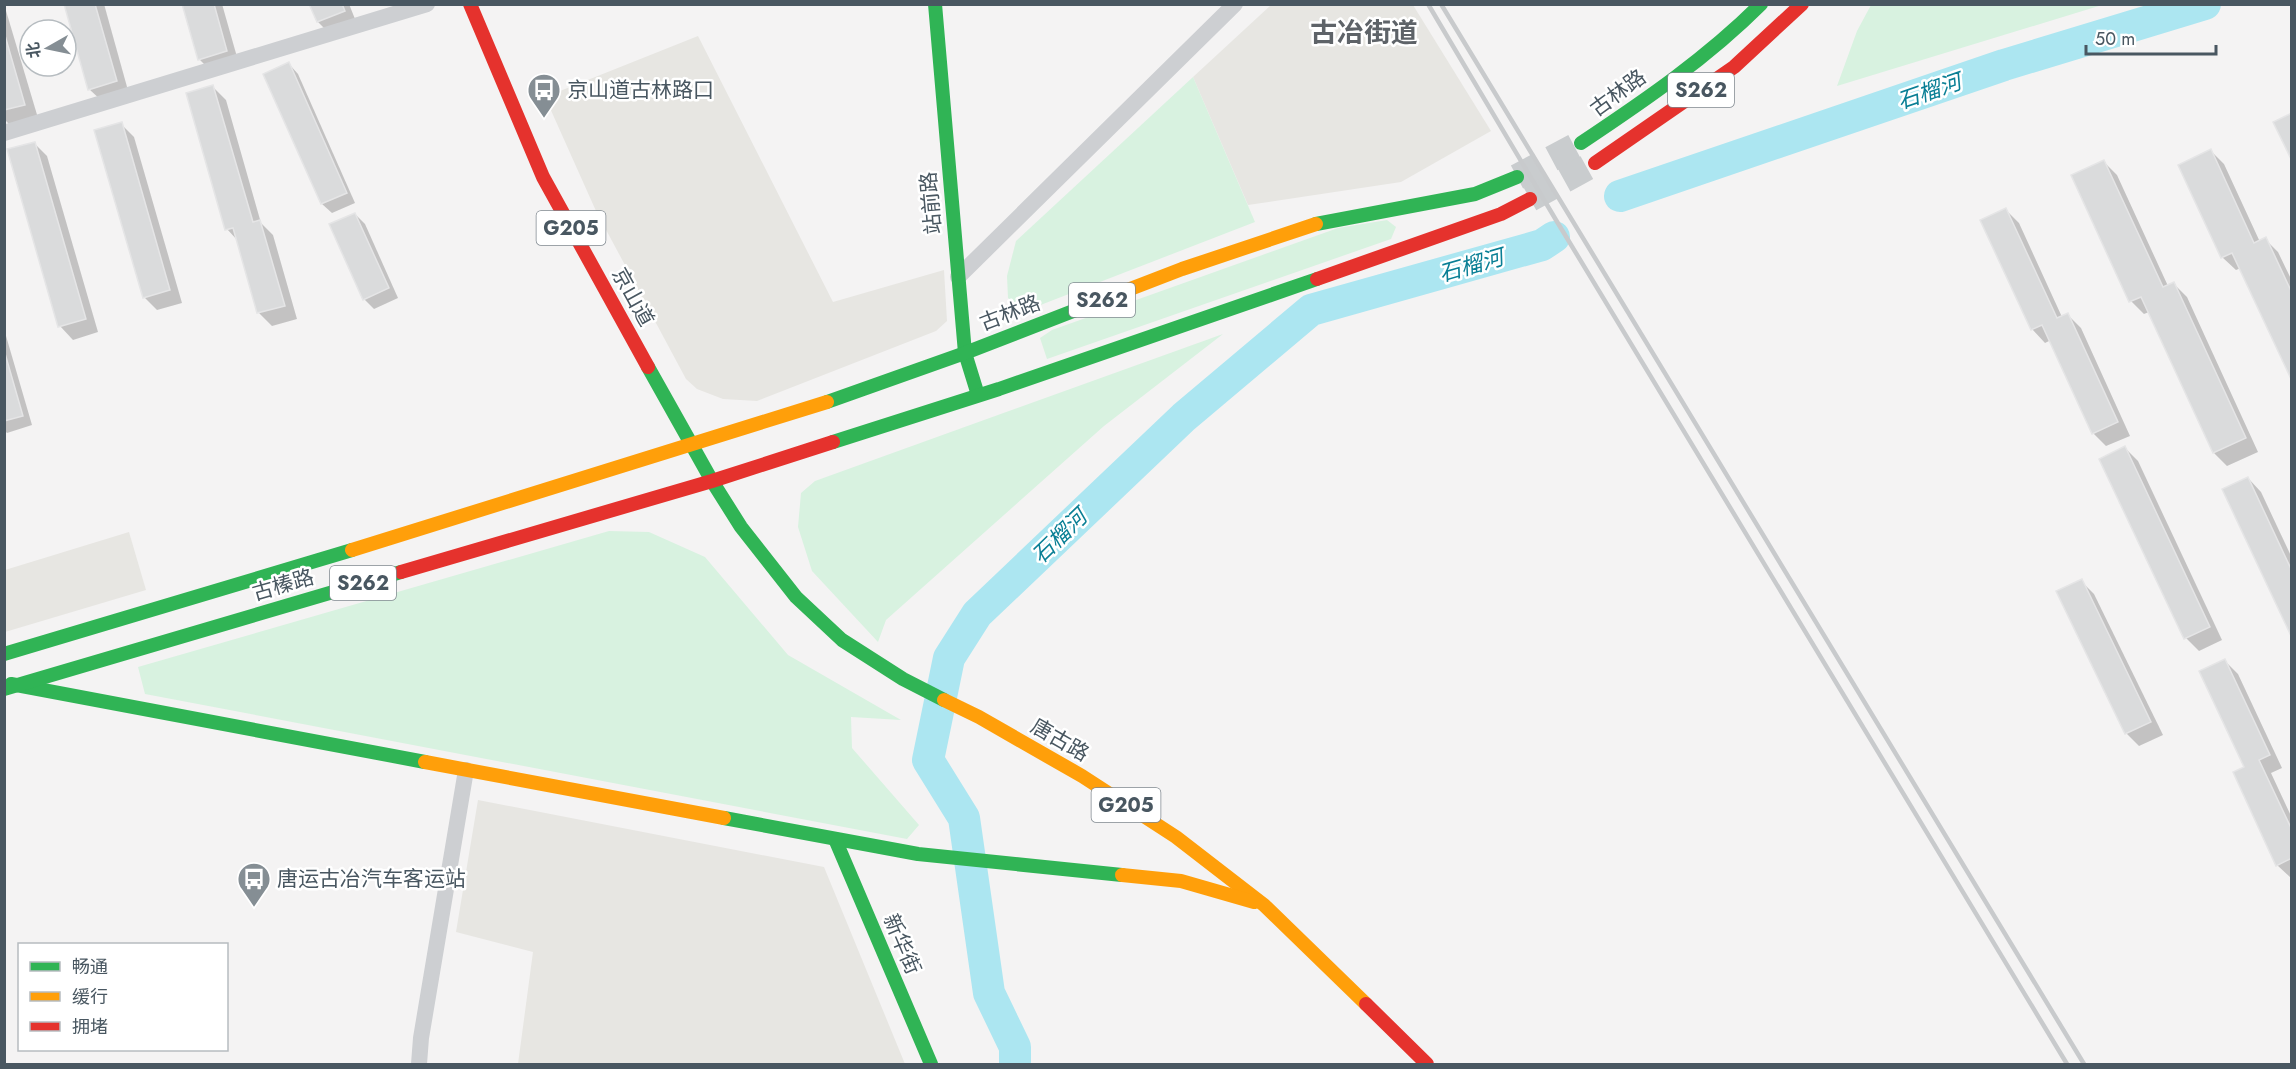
<svg xmlns="http://www.w3.org/2000/svg" width="2296" height="1069" font-family="Jost,'Noto Sans SC',sans-serif">
<style>
.commercial{fill:#e7e6e2}
.green{fill:#d8f2e0}
.shadow{fill:#0003}
.lines{fill:none;stroke-linecap:round;stroke-linejoin:round}
.river{stroke:#ace6f1;stroke-width:32}
.building{fill:#dadbdc;stroke:#e5e5e6;stroke-width:1.5}
.primary-tunnel{stroke:#c9ccce;stroke-width:26;stroke-dasharray:26 13;stroke-linecap:butt}
.street{stroke:#cdcfd2;stroke-width:16}
.fast{stroke:#30b455;stroke-width:14}
.slow{stroke:#ff9f0a;stroke-width:14}
.jam{stroke:#e5322d;stroke-width:14}
.rail{stroke:#c8cacc;stroke-width:4.5}
.labels{text-anchor:middle;dominant-baseline:central;stroke-width:5;stroke-linejoin:round;paint-order:stroke}
.shield{fill:#fff;stroke:#808990;stroke-width:1.5}
.shield-label{font-size:20px;font-weight:bold;fill:#495761}
.poi-label{font-size:21px;fill:#495761;stroke:#fff;text-anchor:start}
.street-label{font-size:21px;fill:#495761;stroke:#fff}
.water-label{font-size:22px;font-style:italic;fill:#097f95;stroke:#fff}
.district-label{font-size:27px;font-weight:bold;fill:#5e6368;stroke:#fff}
</style>
<rect width="100%" height="100%" fill="#f4f3f3"/>
<!-- commercial -->
<g class="commercial">
<path d="M 1271,5 L 1413,5 L 1491,131 L 1401,182 L 1248,205 L 1193,77 Z"/>
<path d="M 698,36 L 833,302 L 944,270 L 947,321 L 936,331 L 757,401 L 723,399 L 697,389 L 686,379 L 596,211 L 545,97 Z"/>
<path d="M 129,532 L 146,590 L 5,632 L 5,570 Z"/>
<path d="M 478,800 L 824,867 L 905,1064 L 518,1064 L 533,952 L 456,932 Z"/>
</g>
<!-- green -->
<g class="green">
<path d="M 1871,5 L 1871,4 L 2102,5 L 1837,86 L 1857,31 Z"/>
<path d="M 1193,77 L 1255,222 L 1025,311 L 1008,298 L 1007,276 L 1016,241 Z"/>
<path d="M 1387,220 L 1396,227 L 1391,239 L 1047,359 L 1040,338 L 1052,330 L 1338,228 Z"/>
<path d="M 1223,334 L 1104,426 L 886,620 L 878,642 L 812,571 L 798,527 L 801,493 L 815,481 Z"/>
<path d="M 609,531 L 649,532 L 705,557 L 788,655 L 901,720 L 851,717 L 852,748 L 919,825 L 907,839 L 145,694 L 138,667 Z"/>
</g>
<!-- shadow -->
<g class="shadow">
<path d="M 4,4 L 38,118 L 10,125 L 4,119 Z"/>
<path d="M 65,4 L 104,4 L 129,94 L 103,102 L 89,89 Z"/>
<path d="M 184,4 L 222,4 L 239,64 L 212,72 L 199,59 Z"/>
<path d="M 311,4 L 349,4 L 357,24 L 331,35 L 318,22 Z"/>
<path d="M 289,64 L 298,74 L 355,203 L 332,213 L 322,204 Z"/>
<path d="M 213,87 L 226,100 L 261,223 L 273,235 L 297,319 L 272,326 L 259,313 L 238,241 L 227,229 Z"/>
<path d="M 121,124 L 134,137 L 182,303 L 157,310 L 144,297 Z"/>
<path d="M 34,143 L 47,156 L 98,332 L 73,340 L 60,326 Z"/>
<path d="M 2211,151 L 2224,164 L 2260,242 L 2265,239 L 2278,252 L 2292,281 L 2292,377 L 2241,268 L 2236,270 L 2222,257 Z"/>
<path d="M 2104,162 L 2117,175 L 2168,286 L 2174,284 L 2187,297 L 2258,452 L 2227,466 L 2214,453 L 2149,312 L 2144,314 L 2131,301 L 2073,176 Z"/>
<path d="M 2006,210 L 2019,223 L 2062,317 L 2068,315 L 2081,328 L 2130,436 L 2106,446 L 2093,433 L 2051,340 L 2045,343 L 2032,329 Z"/>
<path d="M 355,214 L 365,224 L 398,298 L 374,309 L 364,299 Z"/>
<path d="M 4,329 L 32,425 L 7,433 L 4,430 Z"/>
<path d="M 2125,448 L 2138,461 L 2222,640 L 2199,651 L 2186,638 L 2101,459 Z"/>
<path d="M 2248,478 L 2261,492 L 2292,558 L 2292,635 Z"/>
<path d="M 2081,581 L 2094,594 L 2163,735 L 2139,746 L 2126,733 Z"/>
<path d="M 2225,661 L 2238,674 L 2282,768 L 2271,773 L 2292,818 L 2291,878 L 2277,865 L 2246,768 Z"/>
</g>
<g class="lines">
<!-- river -->
<g class="river">
<path d="M 1620,196 L 2004,65 L 2205,4"/>
<path d="M 1015,1064 L 1015,1047 L 989,993 L 964,818 L 928,760 L 949,658 L 977,614 L 1184,417 L 1311,310 L 1542,245 L 1554,237"/>
</g>
</g>
<!-- building -->
<g class="building">
<path d="M 64,4 L 95,4 L 117,81 L 88,90 Z"/>
<path d="M 182,4 L 214,4 L 227,51 L 198,60 Z"/>
<path d="M 309,4 L 342,4 L 345,11 L 317,22 Z"/>
<path d="M 4,32 L 25,105 L 4,110 Z"/>
<path d="M 289,62 L 347,193 L 321,204 L 263,74 Z"/>
<path d="M 213,85 L 253,222 L 260,220 L 285,306 L 257,313 L 233,228 L 225,230 L 186,93 Z"/>
<path d="M 2292,113 L 2292,161 L 2273,122 Z"/>
<path d="M 122,122 L 170,290 L 143,298 L 94,130 Z"/>
<path d="M 35,142 L 86,319 L 58,327 L 7,149 Z"/>
<path d="M 2211,149 L 2254,243 L 2266,237 L 2292,293 L 2292,381 L 2232,253 L 2221,258 L 2178,165 Z"/>
<path d="M 2104,160 L 2163,287 L 2174,282 L 2246,438 L 2213,453 L 2141,297 L 2129,302 L 2071,175 Z"/>
<path d="M 2006,208 L 2057,318 L 2068,313 L 2118,422 L 2092,434 L 2042,325 L 2031,330 L 1980,220 Z"/>
<path d="M 355,213 L 389,288 L 363,300 L 329,224 Z"/>
<path d="M 4,350 L 23,416 L 4,421 Z"/>
<path d="M 2125,446 L 2210,627 L 2184,639 L 2099,459 Z"/>
<path d="M 2248,477 L 2292,571 L 2292,638 L 2222,489 Z"/>
<path d="M 2082,579 L 2151,722 L 2125,734 L 2056,591 Z"/>
<path d="M 2225,659 L 2270,755 L 2259,760 L 2292,830 L 2292,858 L 2276,866 L 2233,772 L 2244,767 L 2199,671 Z"/>
</g>
<g class="lines">
<!-- primary-tunnel -->
<g class="primary-tunnel">
<path d="M 1517,177 L 1581,143"/>
<path d="M 1530,199 L 1595,163"/>
</g>
<!-- street -->
<g class="street">
<path d="M 4,133 L 427,4"/>
<path d="M 958,277 L 1235,4"/>
<path d="M 419,1064 L 421,1038 L 466,770"/>
</g>
<!-- fast -->
<g class="fast">
<path d="M 935,4 L 965,353 L 978,395"/>
<path d="M 1581,143 C 1644,101 1707,58 1761,4"/>
<path d="M 1316,224 L 1475,194 L 1517,177"/>
<path d="M 648,367 L 712,481 L 741,527 L 796,597 L 842,640 L 903,679 L 944,700"/>
<path d="M 827,402 L 965,353 L 1099,301"/>
<path d="M 833,442 L 999,389 L 1317,279"/>
<path d="M 4,654 L 352,550"/>
<path d="M 11,684 L 425,762"/>
<path d="M 4,689 L 401,572"/>
<path d="M 724,818 L 918,854 L 1122,875"/>
<path d="M 835,839 L 931,1064"/>
</g>
<!-- slow -->
<g class="slow">
<path d="M 1099,301 L 1182,269 L 1316,224"/>
<path d="M 352,550 L 827,402"/>
<path d="M 944,700 L 979,717 L 1082,776 L 1176,837 L 1264,905 L 1366,1004"/>
<path d="M 425,762 L 724,818"/>
<path d="M 1122,875 L 1181,881 L 1254,902"/>
</g>
<!-- jam -->
<g class="jam">
<path d="M 470,4 L 543,177 L 648,367"/>
<path d="M 1595,163 L 1734,67 L 1802,4"/>
<path d="M 1317,279 L 1501,214 L 1530,199"/>
<path d="M 401,572 L 712,481 L 833,442"/>
<path d="M 1366,1004 L 1427,1064"/>
</g>
<!-- rail -->
<g class="rail">
<path d="M 1428,4 L 1556,220 L 2067,1064"/>
<path d="M 1441,4 L 2084,1064"/>
</g>
</g>
<!-- icons -->
<defs>
<g id="bus-pin" transform="scale(1.725)"><path d="M0 17L-7.5 6A9.5 9.5 0 1 1 7.5 6Z" fill="#858e94" stroke="#fff"/><path d="M-5-6H5V4H4V6H2V4H-2V6H-4V4H-5ZM-3.5-4V0h7V-4ZM-3.5 1.2v1.5H-2V1.2ZM2 1.2v1.5H3.5V1.2Z" fill="#fff"/></g>
</defs>
<g fill-rule="evenodd">
<use href="#bus-pin" x="544" y="90"/>
<use href="#bus-pin" x="254" y="879"/>
</g>
<g class="labels">
<!-- shield labels -->
<g class="shield">
<rect x="1668" y="73" width="66" height="34" rx="4.5"/>
<rect x="536.5" y="211" width="69" height="34" rx="4.5"/>
<rect x="1069" y="283" width="66" height="34" rx="4.5"/>
<rect x="330" y="566" width="66" height="34" rx="4.5"/>
<rect x="1091.5" y="788" width="69" height="34" rx="4.5"/>
</g>
<g class="shield-label">
<text x="1701" y="90">S262</text>
<text x="571" y="228">G205</text>
<text x="1102" y="300">S262</text>
<text x="363" y="583">S262</text>
<text x="1126" y="805">G205</text>
</g>
<!-- poi labels -->
<g class="poi-label">
<text x="567" y="90">京山道古林路口</text>
<text x="277" y="879">唐运古冶汽车客运站</text>
</g>
<!-- street labels -->
<g class="street-label">
<text transform="translate(1618 93) rotate(-36)">古林路</text>
<text transform="translate(931 203) rotate(-95)">站前路</text>
<text transform="translate(633 297) rotate(61)">京山道</text>
<text transform="translate(1010 313) rotate(-21)">古林路</text>
<text transform="translate(283 585) rotate(-16)">古榛路</text>
<text transform="translate(1060 740) rotate(30)">唐古路</text>
<text transform="translate(902 944) rotate(67)">新华街</text>
</g>
<!-- water labels -->
<g class="water-label">
<text transform="translate(1929 91) rotate(-19)">石榴河</text>
<text transform="translate(1471 265) rotate(-16)">石榴河</text>
<text transform="translate(1059 536) rotate(-44)">石榴河</text>
</g>
<!-- district labels -->
<g class="district-label">
<text x="1364" y="32">古冶街道</text>
</g>
</g>
<!-- border -->
<rect width="2296" height="1069" fill="none" stroke="#495761" stroke-width="12"/>
<!-- legend -->
<rect x="18" y="943" width="210" height="108" fill="#ffffff" stroke="#b6bcc0" stroke-width="1.5"/>
<rect x="30" y="962" width="30" height="9" fill="#30b455" stroke="#b6bcc0" stroke-width="1.5"/>
<text x="72" y="973" font-size="18" fill="#495761">畅通</text>
<rect x="30" y="992" width="30" height="9" fill="#ff9f0a" stroke="#b6bcc0" stroke-width="1.5"/>
<text x="72" y="1003" font-size="18" fill="#495761">缓行</text>
<rect x="30" y="1022" width="30" height="9" fill="#e5322d" stroke="#b6bcc0" stroke-width="1.5"/>
<text x="72" y="1033" font-size="18" fill="#495761">拥堵</text>
<!-- north arrow -->
<g transform="translate(48 48) rotate(261)"><circle r="28" fill="#ffffff" stroke="#b6bcc0" stroke-width="1.5"/>
<path d="M0-4.5L10 22L0 15L-10 22Z" fill="#858e94"/>
<text y="-9" font-size="16" font-weight="bold" text-anchor="middle" fill="#495761">北</text>
</g>
<!-- scale -->
<path d="M2086 45v9h130v-9" fill="none" stroke="#495761" stroke-width="3"/>
<text x="2095" y="45" font-size="18" fill="#495761" stroke="#ffffff" stroke-width="4.5" paint-order="stroke">50 m</text>
</svg>
